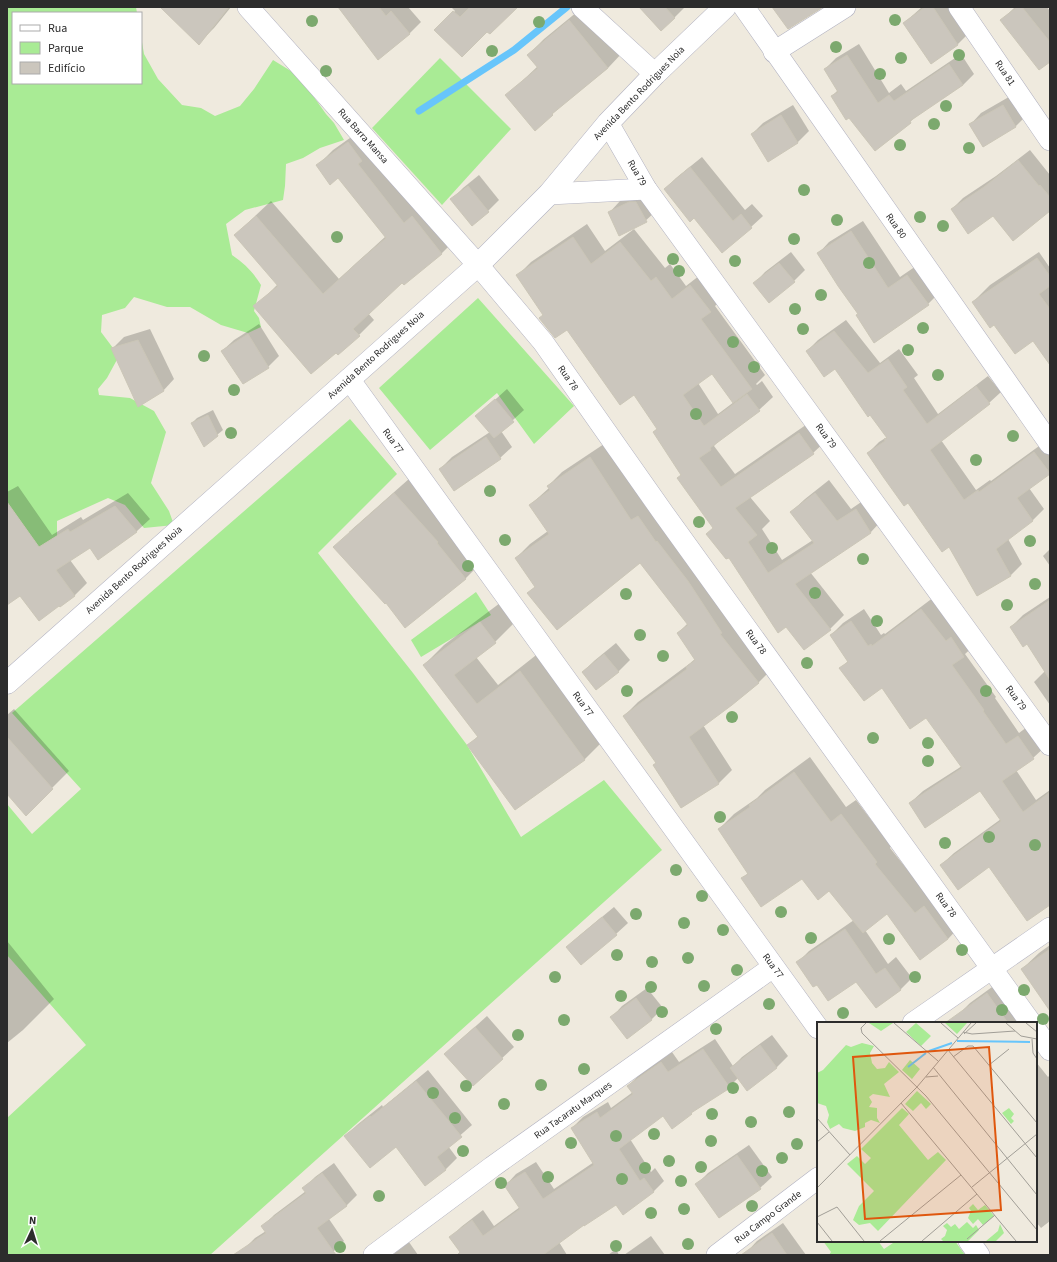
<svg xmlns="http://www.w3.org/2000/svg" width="1057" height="1262" font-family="'Source Sans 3',sans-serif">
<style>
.green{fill:#a9eb95}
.shadow{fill:#0003;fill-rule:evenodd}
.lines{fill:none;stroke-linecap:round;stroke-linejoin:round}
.stream{stroke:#67c5fb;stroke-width:7}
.building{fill:#cbc6bd;stroke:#cbc6b7}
.minor-casing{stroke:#b2b2c1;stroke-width:22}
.tertiary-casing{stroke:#b2b2c1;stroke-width:23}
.minor{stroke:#fff;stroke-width:21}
.tertiary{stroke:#fff;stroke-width:22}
.tree{fill:#7ca96e}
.labels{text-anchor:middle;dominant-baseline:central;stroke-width:4;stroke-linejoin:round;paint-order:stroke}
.street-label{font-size:10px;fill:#2c2c2c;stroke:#fff}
.inset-river{fill:none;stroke:#67c5fb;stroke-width:2}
.inset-road{fill:none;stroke:#a19e97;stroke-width:1}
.view{fill:#df570e;fill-opacity:0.15;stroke:#df570e;stroke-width:2}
.inset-edge{fill:none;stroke:#2c2c2c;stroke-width:2}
</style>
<rect width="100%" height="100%" fill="#efeade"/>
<!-- green -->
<g class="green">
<path d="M 7,7 L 136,7 L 137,13 L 13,13 L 13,83 L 141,83 L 141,36 L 144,54 L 158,79 L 182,105 L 201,108 L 215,116 L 240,106 L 254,89 L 273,60 L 299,76 L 326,114 L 334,123 L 344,140 L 320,148 L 303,158 L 286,164 L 285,186 L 283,200 L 245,210 L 226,224 L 232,255 C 245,264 253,272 261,285 L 254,311 L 259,318 L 261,327 L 248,333 L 221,325 L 190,307 L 167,307 L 134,297 L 125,308 L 102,315 L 101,332 L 119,356 L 107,378 L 98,389 L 99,395 L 130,398 L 154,411 L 166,432 L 151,483 L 169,511 L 174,525 L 144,528 L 125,505 L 108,498 L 57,521 L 57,545 L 7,559 Z"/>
<path d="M 440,58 L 511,129 L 442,205 L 372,128 Z"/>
<path d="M 478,298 L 574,406 L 534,444 L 497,393 L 430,450 L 379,388 Z"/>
<path d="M 350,419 L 397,474 L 318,553 L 413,673 L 467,745 L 521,837 L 604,780 L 662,850 L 210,1255 L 7,1255 L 7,1118 L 86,1045 L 7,955 L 7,804 L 32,834 L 81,789 L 12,713 Z"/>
<path d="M 476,592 L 491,615 L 421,657 L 411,640 Z"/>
<path d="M 823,1241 L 878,1241 L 884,1249 L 896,1241 L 955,1241 L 965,1255 L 829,1255 L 831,1252 Z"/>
</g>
<!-- shadow -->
<g class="shadow">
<path d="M 162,7 L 231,7 L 214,28 L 199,43 Z"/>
<path d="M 340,7 L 408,7 L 421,22 L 409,34 Z"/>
<path d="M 451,7 L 517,7 L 487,30 L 435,30 L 455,11 Z"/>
<path d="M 583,7 L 623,52 L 608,68 L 563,104 L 535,129 L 506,96 L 538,66 L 528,55 L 544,39 Z"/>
<path d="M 641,7 L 685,7 L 674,18 Z"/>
<path d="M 922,7 L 951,7 L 969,33 L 958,44 L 931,62 L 904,23 Z"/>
<path d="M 1015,7 L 1047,7 L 1050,11 L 1050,60 L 1002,20 Z"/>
<path d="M 859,44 L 889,93 L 901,84 L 906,91 L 961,54 L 974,74 L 963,85 L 919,113 L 910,122 L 832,96 L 838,90 L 825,69 L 836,58 Z"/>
<path d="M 1014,94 L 1027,115 L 1016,126 L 983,146 L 970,125 L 981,113 Z"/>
<path d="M 793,105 L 809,131 L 798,142 L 769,160 L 752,134 L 763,123 Z"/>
<path d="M 364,128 L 457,238 L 442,253 L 404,284 L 402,281 L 368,313 L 374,320 L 359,335 L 258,304 L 278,284 L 235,235 L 271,201 L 339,279 L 386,236 L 339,177 L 317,166 L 333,150 Z"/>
<path d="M 1030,150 L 1050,175 L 1050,210 L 994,215 L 952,209 L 963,198 L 996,176 Z"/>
<path d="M 702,157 L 745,210 L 752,204 L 763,216 L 751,227 L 722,251 L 694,217 L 665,189 L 676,178 Z"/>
<path d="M 479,175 L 499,200 L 488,211 L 452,199 L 463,188 Z"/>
<path d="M 641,191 L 655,212 L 643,223 L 609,213 L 620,201 Z"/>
<path d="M 863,221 L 900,277 L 919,264 L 939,293 L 928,304 L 859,313 L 818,254 L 829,242 Z"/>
<path d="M 587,224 L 605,251 L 634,229 L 665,268 L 670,264 L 686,286 L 704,272 L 724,297 L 715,306 L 765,375 L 756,384 L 757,385 L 762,381 L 773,397 L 759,410 L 721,438 L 714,446 L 735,474 L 813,420 L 827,440 L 813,453 L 750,497 L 770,521 L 762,529 L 782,560 L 813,540 L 791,512 L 805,499 L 829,480 L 851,509 L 870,496 L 884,518 L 871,532 L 810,572 L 844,615 L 830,629 L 804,649 L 714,527 L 682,474 L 654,432 L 658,428 L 635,394 L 567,329 L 544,314 L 518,275 L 531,262 ZM 712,373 L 734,402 L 718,414 L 698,383 Z"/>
<path d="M 791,252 L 805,270 L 794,281 L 754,284 L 765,272 Z"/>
<path d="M 1039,252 L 1050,268 L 1050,363 L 1034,340 L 994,323 L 973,302 L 990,285 Z"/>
<path d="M 846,320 L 880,363 L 899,349 L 918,375 L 914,378 L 938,414 L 988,376 L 1001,392 L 989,403 L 941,440 L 976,490 L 990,480 L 991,481 L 1046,441 L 1050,446 L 1050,473 L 1029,488 L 1044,509 L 1033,520 L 1008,539 L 1022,564 L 1011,575 L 977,594 L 949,546 L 908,502 L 868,453 L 879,442 L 887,437 L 835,367 L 807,351 L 818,340 Z"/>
<path d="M 259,324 L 279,356 L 268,367 L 222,351 L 234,340 Z"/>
<path d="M 150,329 L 174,379 L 163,391 L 112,349 L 124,337 Z"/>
<path d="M 507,389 L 524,410 L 501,431 L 512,447 L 500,458 L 440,469 L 452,457 L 490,432 L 477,416 Z"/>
<path d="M 213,410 L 223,430 L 217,435 L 192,423 L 197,418 Z"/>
<path d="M 604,444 L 646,507 L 652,503 L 772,669 L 758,683 L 703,725 L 732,770 L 719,783 L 682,807 L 657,762 L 624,716 L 638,702 L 689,664 L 695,659 L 678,633 L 688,623 L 640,562 L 529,593 L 536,586 L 516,558 L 530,544 L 548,531 L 530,505 L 549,488 L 548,486 L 562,472 Z"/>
<path d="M 410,478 L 480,564 L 465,579 L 349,532 Z"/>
<path d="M 18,486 L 52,535 L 81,517 L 83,520 L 128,493 L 150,519 L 137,531 L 98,559 L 90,547 L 70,560 L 87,583 L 74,596 L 20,594 L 7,601 L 7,492 Z"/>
<path d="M 1050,549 L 1050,566 L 1043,556 Z"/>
<path d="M 934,597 L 976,644 L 965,654 L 996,697 L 995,698 L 1019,733 L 1031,724 L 1046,746 L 1033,758 L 1016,770 L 1036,800 L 1050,790 L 1050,904 L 989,866 L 941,865 L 954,853 L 1001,819 L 980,790 L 910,803 L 923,791 L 962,766 L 926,716 L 882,686 L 841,668 L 848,661 L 831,635 L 843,623 L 864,609 L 881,635 L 884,633 L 885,634 Z"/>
<path d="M 1050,597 L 1050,705 L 1034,682 L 1045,671 L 1028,643 L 1011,627 L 1023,615 Z"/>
<path d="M 500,603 L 515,622 L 495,642 L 476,657 L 498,685 L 540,652 L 605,739 L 585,759 L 515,809 L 469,745 L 478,736 L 424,665 L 444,645 Z"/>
<path d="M 616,643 L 630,660 L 619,671 L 596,689 L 583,672 L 594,661 Z"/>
<path d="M 14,709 L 69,771 L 26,814 L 7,779 L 7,715 Z"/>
<path d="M 810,757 L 846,807 L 856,800 L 891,846 L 890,848 L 930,898 L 963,923 L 948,939 L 920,958 L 887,912 L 865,930 L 888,964 L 896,957 L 912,978 L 901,989 L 876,1007 L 856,981 L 817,984 L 798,962 L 809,951 L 854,920 L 829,890 L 803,877 L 743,878 L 748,873 L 719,829 L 734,814 L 757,798 L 765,790 Z"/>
<path d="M 614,907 L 628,923 L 616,934 L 581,963 L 567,947 L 579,936 Z"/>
<path d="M 7,941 L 54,999 L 23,1030 L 7,1043 Z"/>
<path d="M 1050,945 L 1050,1010 L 1022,969 L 1039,953 Z"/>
<path d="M 999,982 L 1028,1023 L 954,1023 L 958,1015 L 970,1003 Z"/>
<path d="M 647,988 L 663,1008 L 651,1020 L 611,1018 L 622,1006 Z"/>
<path d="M 487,1016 L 514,1047 L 473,1085 L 457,1043 Z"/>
<path d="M 772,1035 L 788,1056 L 777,1067 L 747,1089 L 738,1078 L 729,1087 L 698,1107 L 672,1128 L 663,1115 L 630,1139 L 651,1172 L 655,1168 L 664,1181 L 653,1192 L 616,1204 L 584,1224 L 559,1242 L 567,1255 L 463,1255 L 450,1238 L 461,1227 L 483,1210 L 494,1226 L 520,1207 L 506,1185 L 516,1174 L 536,1162 L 554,1189 L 594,1162 L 572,1128 L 583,1117 L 608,1102 L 611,1108 L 633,1092 L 628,1086 L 639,1075 L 672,1052 L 679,1062 L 715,1039 L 733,1066 L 742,1057 Z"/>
<path d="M 1036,1062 L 1048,1077 L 1050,1075 L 1050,1221 L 1041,1228 L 1036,1222 Z"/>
<path d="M 428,1070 L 472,1125 L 448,1146 L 457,1158 L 446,1169 L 426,1184 L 396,1145 L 346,1136 L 357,1125 L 382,1105 L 383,1107 Z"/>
<path d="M 749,1145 L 772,1177 L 760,1188 L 719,1217 L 697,1184 L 708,1173 Z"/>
<path d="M 334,1163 L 357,1195 L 346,1206 L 329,1219 L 344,1241 L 333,1252 L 329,1255 L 235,1255 L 244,1249 L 255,1238 L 266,1231 L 263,1226 L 274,1215 L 306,1191 L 304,1188 L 315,1177 Z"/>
<path d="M 783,1223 L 806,1255 L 744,1255 L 757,1241 Z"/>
<path d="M 651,1236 L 665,1255 L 624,1255 Z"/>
<path d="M 409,1242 L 418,1255 L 393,1255 L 395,1253 Z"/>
<path d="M 616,1249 L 619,1255 L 608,1255 Z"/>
</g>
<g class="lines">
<!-- stream -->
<path class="stream" d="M 419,111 L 514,50 L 567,7"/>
</g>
<!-- building -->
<g class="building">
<path d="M 160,7 L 229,7 L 199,45 Z"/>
<path d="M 338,7 L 379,7 L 386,16 L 391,11 L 410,34 L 378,60 Z"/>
<path d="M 470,7 L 518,7 L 490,34 L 487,32 L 462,57 L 434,30 L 453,11 L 460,17 Z"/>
<path d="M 639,7 L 665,7 L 675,18 L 661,31 Z"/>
<path d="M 772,7 L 823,7 L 788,29 Z"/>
<path d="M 925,7 L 933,7 L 958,45 L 931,64 L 903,23 Z"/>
<path d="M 1017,7 L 1022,7 L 1050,42 L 1050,62 L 1039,70 L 1000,20 Z"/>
<path d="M 569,20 L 608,68 L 552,114 L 553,115 L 535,131 L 505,95 L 538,68 L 527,55 Z"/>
<path d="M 847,55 L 878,103 L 889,95 L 894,101 L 949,64 L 963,85 L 910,121 L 911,123 L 875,151 L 849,118 L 846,120 L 831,96 L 838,92 L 824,69 Z"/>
<path d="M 1003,105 L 1016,127 L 983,147 L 969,124 Z"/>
<path d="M 781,115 L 798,143 L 768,162 L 751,134 Z"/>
<path d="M 348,142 L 362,161 L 358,164 L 404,223 L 412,216 L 442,254 L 404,285 L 402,283 L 353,329 L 360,336 L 338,355 L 336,353 L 311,374 L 253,306 L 278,286 L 234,235 L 256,216 L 323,294 L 361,259 L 386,238 L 338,178 L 330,185 L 316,165 Z"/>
<path d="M 1018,160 L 1039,186 L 1040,185 L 1050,197 L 1050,211 L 1013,241 L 993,216 L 968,234 L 951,209 L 984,187 Z"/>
<path d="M 690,167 L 733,221 L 741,214 L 752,228 L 722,253 L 694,218 L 690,222 L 664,189 Z"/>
<path d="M 468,186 L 489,212 L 472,226 L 450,199 Z"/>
<path d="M 629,202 L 636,202 L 647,222 L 619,236 L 608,212 Z"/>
<path d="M 851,231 L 888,288 L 907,275 L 929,305 L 874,343 L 856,315 L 858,314 L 838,286 L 817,253 Z"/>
<path d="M 573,237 L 591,264 L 620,242 L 651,281 L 656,277 L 672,299 L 690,285 L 711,312 L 701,319 L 752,389 L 733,403 L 712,374 L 683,395 L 704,426 L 747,394 L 760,411 L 710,448 L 711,450 L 699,458 L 721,487 L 799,433 L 814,454 L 735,508 L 757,535 L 748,542 L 768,573 L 814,543 L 790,512 L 815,493 L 837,521 L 856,509 L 871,533 L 795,584 L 831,630 L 804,650 L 786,627 L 778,633 L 729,558 L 726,559 L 706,534 L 713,528 L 677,478 L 681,475 L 653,432 L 657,429 L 634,395 L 620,405 L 567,330 L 555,338 L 539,318 L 543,315 L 516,275 Z"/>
<path d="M 1037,258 L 1050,276 L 1050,286 L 1039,294 L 1050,309 L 1050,365 L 1033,341 L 1015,354 L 994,325 L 990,328 L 972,302 Z"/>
<path d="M 779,263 L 795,282 L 769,303 L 753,283 Z"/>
<path d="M 834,331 L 868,373 L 888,359 L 907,387 L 903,390 L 927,424 L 976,386 L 990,404 L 930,450 L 964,500 L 978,490 L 979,492 L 1034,452 L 1050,473 L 1050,474 L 1017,498 L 1033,521 L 996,549 L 1011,576 L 977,596 L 949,547 L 942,552 L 908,503 L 904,506 L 884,478 L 867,453 L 885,441 L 884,439 L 887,438 L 870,415 L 868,417 L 835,369 L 824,377 L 806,351 Z"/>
<path d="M 248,334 L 269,368 L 243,384 L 221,351 Z"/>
<path d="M 138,340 L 164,391 L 138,407 L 111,348 Z"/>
<path d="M 495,399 L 514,422 L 494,438 L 475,416 Z"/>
<path d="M 208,415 L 218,436 L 204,447 L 191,423 Z"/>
<path d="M 486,437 L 501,459 L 454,491 L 439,469 Z"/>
<path d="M 590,457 L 631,520 L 638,516 L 656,542 L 657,541 L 688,581 L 722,633 L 720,634 L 759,683 L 732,705 L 689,737 L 719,784 L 681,808 L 653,765 L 656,763 L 623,716 L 687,669 L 686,667 L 695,660 L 677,633 L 688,625 L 640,563 L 557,630 L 527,593 L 535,587 L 515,558 L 549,534 L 529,505 L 550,490 L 547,486 Z"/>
<path d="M 394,493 L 438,542 L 437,543 L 466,579 L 405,628 L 386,603 L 385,604 L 333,547 Z"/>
<path d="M 7,502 L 39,547 L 68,529 L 70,532 L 115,506 L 137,532 L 98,560 L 90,548 L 56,570 L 75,596 L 60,607 L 59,606 L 39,621 L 20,596 L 7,605 Z"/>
<path d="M 1050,600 L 1050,680 L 1027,644 L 1023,647 L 1010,627 Z"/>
<path d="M 921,609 L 946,641 L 951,637 L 964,657 L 952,665 L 984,710 L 983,711 L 1006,744 L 1018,736 L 1034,759 L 1002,781 L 1023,812 L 1050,792 L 1050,905 L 1027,921 L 989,867 L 958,890 L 940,865 L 1001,821 L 980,791 L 925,828 L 909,803 L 962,768 L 926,718 L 910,729 L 882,688 L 864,701 L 839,668 L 848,662 L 830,635 L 851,621 L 868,646 L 871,644 L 872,646 Z"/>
<path d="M 480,622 L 496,643 L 454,675 L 477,704 L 520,671 L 585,760 L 515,810 L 467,745 L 478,737 L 423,665 Z"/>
<path d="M 604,654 L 619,672 L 596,690 L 582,672 Z"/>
<path d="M 7,737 L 53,789 L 26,816 L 7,794 Z"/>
<path d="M 794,772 L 831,822 L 841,814 L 877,862 L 875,864 L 915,913 L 924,906 L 948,939 L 920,960 L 887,914 L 863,933 L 829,891 L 818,900 L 802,879 L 761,907 L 741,878 L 748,874 L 718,829 L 750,807 L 749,805 Z"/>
<path d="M 602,917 L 617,935 L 581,965 L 566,947 Z"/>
<path d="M 845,929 L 876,974 L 885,968 L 901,990 L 876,1008 L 856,982 L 828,1001 L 817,985 L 813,987 L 796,962 Z"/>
<path d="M 1050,949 L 1050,1011 L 1021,969 Z"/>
<path d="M 987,993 L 1008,1023 L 945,1023 Z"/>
<path d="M 636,998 L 652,1020 L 627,1039 L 610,1017 Z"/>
<path d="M 475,1027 L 503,1059 L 473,1086 L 444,1054 Z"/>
<path d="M 760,1045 L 777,1068 L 747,1091 L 730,1068 Z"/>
<path d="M 703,1049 L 730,1088 L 691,1113 L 692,1114 L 672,1129 L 663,1116 L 619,1149 L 640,1181 L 644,1178 L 654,1192 L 623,1215 L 616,1205 L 584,1226 L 584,1225 L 543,1255 L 457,1255 L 460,1252 L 449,1237 L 472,1220 L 483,1236 L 520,1209 L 504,1185 L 525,1172 L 543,1199 L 594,1165 L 571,1128 L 597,1112 L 600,1118 L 633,1094 L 627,1086 L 661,1062 L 668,1072 Z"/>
<path d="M 416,1081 L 462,1137 L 437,1157 L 446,1170 L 425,1186 L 396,1147 L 370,1168 L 344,1136 L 370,1116 L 371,1117 Z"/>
<path d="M 737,1155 L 761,1189 L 719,1218 L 695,1184 Z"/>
<path d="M 322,1173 L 347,1206 L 317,1228 L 336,1255 L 233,1255 L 266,1233 L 261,1226 L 306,1193 L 302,1188 Z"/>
<path d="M 772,1233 L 787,1255 L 741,1255 Z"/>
</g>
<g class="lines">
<!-- minor casing -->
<g class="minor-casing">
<g id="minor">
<path d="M 248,7 L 478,265 L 543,342 L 664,514 L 1031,1023"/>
<path d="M 582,7 L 655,74"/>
<path d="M 744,7 L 1050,444"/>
<path d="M 959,7 L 1050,140"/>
<path d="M 774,52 L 845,7"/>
<path d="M 608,123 L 646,189 L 1050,745"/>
<path d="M 549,194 L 646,189"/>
<path d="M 349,379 L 818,1028"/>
<path d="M 913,1023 L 1050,928"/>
<path d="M 1036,1030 L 1050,1050"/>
<path d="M 969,1241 L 979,1255"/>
<path d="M 374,1255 L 492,1167 L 773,967"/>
<path d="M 717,1255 L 818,1178"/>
</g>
</g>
<!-- tertiary casing -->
<g class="tertiary-casing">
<path id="tertiary" d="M 7,683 L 478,265 L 549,194 L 608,123 L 655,74 L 725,7"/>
</g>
<!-- minor -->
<use href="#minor" class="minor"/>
<!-- tertiary -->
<use href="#tertiary" class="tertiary"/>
</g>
<!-- trees -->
<g class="tree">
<circle cx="895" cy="20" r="6"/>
<circle cx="312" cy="21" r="6"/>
<circle cx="539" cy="22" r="6"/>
<circle cx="836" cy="47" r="6"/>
<circle cx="492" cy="51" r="6"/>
<circle cx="959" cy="55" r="6"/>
<circle cx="901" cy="58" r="6"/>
<circle cx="326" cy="71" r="6"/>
<circle cx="880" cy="74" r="6"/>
<circle cx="946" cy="106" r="6"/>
<circle cx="934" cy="124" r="6"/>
<circle cx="900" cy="145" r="6"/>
<circle cx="969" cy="148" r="6"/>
<circle cx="804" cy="190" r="6"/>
<circle cx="920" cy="217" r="6"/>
<circle cx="837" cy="220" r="6"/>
<circle cx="943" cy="226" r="6"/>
<circle cx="337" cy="237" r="6"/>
<circle cx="794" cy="239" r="6"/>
<circle cx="673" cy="259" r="6"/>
<circle cx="735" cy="261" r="6"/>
<circle cx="869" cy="263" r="6"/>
<circle cx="679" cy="271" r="6"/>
<circle cx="821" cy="295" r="6"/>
<circle cx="795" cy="309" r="6"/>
<circle cx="923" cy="328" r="6"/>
<circle cx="803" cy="329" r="6"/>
<circle cx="733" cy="342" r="6"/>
<circle cx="908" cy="350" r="6"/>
<circle cx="204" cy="356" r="6"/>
<circle cx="754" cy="367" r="6"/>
<circle cx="938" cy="375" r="6"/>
<circle cx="234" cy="390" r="6"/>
<circle cx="696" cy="414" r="6"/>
<circle cx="231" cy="433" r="6"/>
<circle cx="1013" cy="436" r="6"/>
<circle cx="976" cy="460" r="6"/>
<circle cx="490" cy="491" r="6"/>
<circle cx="699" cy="522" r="6"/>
<circle cx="505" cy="540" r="6"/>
<circle cx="1030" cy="541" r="6"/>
<circle cx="772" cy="548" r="6"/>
<circle cx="863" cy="559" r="6"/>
<circle cx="468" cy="566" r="6"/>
<circle cx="1035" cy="584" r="6"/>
<circle cx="815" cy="593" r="6"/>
<circle cx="626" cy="594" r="6"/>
<circle cx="1007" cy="605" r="6"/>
<circle cx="877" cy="621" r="6"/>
<circle cx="640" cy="635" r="6"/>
<circle cx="663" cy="656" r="6"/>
<circle cx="807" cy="663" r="6"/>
<circle cx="627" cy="691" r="6"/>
<circle cx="986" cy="691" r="6"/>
<circle cx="732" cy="717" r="6"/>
<circle cx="873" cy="738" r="6"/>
<circle cx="928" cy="743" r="6"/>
<circle cx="928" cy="761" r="6"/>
<circle cx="720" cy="817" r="6"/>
<circle cx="989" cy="837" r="6"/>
<circle cx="945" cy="843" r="6"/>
<circle cx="1035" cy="845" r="6"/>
<circle cx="676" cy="870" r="6"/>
<circle cx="702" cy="896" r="6"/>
<circle cx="781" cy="912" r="6"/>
<circle cx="636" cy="914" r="6"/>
<circle cx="684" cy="923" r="6"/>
<circle cx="723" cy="930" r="6"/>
<circle cx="811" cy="938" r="6"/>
<circle cx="889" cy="939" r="6"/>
<circle cx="962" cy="950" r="6"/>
<circle cx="617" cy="955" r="6"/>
<circle cx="688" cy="958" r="6"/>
<circle cx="652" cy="962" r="6"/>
<circle cx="737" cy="970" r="6"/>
<circle cx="555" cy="977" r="6"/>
<circle cx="915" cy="977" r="6"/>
<circle cx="704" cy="986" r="6"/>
<circle cx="651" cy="987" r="6"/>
<circle cx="1024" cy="990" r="6"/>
<circle cx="621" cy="996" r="6"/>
<circle cx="769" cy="1004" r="6"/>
<circle cx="1002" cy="1010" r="6"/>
<circle cx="662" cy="1012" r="6"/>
<circle cx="843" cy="1013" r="6"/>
<circle cx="1043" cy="1019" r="6"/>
<circle cx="564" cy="1020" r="6"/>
<circle cx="716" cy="1029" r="6"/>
<circle cx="518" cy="1035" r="6"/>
<circle cx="584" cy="1069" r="6"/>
<circle cx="541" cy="1085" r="6"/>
<circle cx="466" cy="1086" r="6"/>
<circle cx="733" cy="1088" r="6"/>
<circle cx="433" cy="1093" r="6"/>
<circle cx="504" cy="1104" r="6"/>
<circle cx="789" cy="1112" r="6"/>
<circle cx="712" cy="1114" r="6"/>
<circle cx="455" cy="1118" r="6"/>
<circle cx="751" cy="1122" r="6"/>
<circle cx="654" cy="1134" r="6"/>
<circle cx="616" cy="1136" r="6"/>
<circle cx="711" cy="1141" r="6"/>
<circle cx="571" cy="1143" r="6"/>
<circle cx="797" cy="1144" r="6"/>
<circle cx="463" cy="1151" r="6"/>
<circle cx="782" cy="1158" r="6"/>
<circle cx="669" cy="1161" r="6"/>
<circle cx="701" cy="1167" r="6"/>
<circle cx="645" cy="1168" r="6"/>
<circle cx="762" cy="1171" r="6"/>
<circle cx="548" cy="1177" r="6"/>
<circle cx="622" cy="1179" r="6"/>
<circle cx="681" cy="1181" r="6"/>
<circle cx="501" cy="1183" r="6"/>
<circle cx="379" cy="1196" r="6"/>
<circle cx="752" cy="1206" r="6"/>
<circle cx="684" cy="1209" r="6"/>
<circle cx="651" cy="1213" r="6"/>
<circle cx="688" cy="1244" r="6"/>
<circle cx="616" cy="1246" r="6"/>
<circle cx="340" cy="1247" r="6"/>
</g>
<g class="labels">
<!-- street labels -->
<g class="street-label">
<text transform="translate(1005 73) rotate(56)">Rua 81</text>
<text transform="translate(639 93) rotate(-46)">Avenida Bento Rodrigues Noia</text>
<text transform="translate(363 136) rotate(48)">Rua Barra Mansa</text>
<text transform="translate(637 173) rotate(60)">Rua 79</text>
<text transform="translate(896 226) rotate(55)">Rua 80</text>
<text transform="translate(376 355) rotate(-42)">Avenida Bento Rodrigues Noia</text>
<text transform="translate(568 378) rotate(55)">Rua 78</text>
<text transform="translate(826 436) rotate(54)">Rua 79</text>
<text transform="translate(393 441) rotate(54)">Rua 77</text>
<text transform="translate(134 570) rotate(-42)">Avenida Bento Rodrigues Noia</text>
<text transform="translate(756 642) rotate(54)">Rua 78</text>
<text transform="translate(1016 698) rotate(54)">Rua 79</text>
<text transform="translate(583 704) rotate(54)">Rua 77</text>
<text transform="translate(946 905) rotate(54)">Rua 78</text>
<text transform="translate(773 966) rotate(54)">Rua 77</text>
<text transform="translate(573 1110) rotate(-35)">Rua Tacaratu Marques</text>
<text transform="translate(768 1217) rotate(-37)">Rua Campo Grande</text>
</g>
</g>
<!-- overview -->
<g transform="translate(817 1022)">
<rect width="220" height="220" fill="#efeade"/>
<path d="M 52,1 L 76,1 L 64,9 ZM 99,1 L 114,14 L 104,24 L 89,10 ZM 128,1 L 150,1 L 140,12 ZM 45,21 L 57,24 L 53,31 L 55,41 L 60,47 L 68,46 L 72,40 L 82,50 L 67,62 L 73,75 L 56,72 L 52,75 L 55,80 L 52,85 L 60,86 L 60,96 L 63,101 L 54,98 L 48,101 L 48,105 L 38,109 L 26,106 L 22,102 L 13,107 L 10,100 L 12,93 L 9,84 L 0,81 L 0,51 L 6,48 L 29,23 L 34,25 ZM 93,38 L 103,47 L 95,57 L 85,48 ZM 100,69 L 114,82 L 109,87 L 104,81 L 96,89 L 88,82 ZM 85,86 L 92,92 L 82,103 L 111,138 L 121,130 L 129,138 L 61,209 L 53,201 L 42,203 L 36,198 L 42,184 L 57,169 L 30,142 L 40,134 L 48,142 L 54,136 L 44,127 ZM 192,86 L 197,92 L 194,96 L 197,99 L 194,102 L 185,91 ZM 156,182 L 161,188 L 168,183 L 177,194 L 166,203 L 161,197 L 156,202 L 151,196 L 154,189 L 152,186 ZM 150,200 L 156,206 L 159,203 L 162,208 L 151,219 L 126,219 L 124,217 L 128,214 L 130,208 L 126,204 L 130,201 L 134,205 L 138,202 L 142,207 ZM 183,202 L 187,211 L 179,219 L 169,219 L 181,209 Z" fill="#a9eb95"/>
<path class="inset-river" d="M 140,19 L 213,20M 112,29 L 135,21M 91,45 L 109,31"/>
<path class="inset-road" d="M 49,1 L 44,6 L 45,11 L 109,74 L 220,208M 77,1 L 121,39M 124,1 L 141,16M 189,1 L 204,14 L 220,17M 209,1 L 220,10M 146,10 L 155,12 L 198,9M 147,12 L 159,1M 215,17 L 216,31 L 220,37M 131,28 L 220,136M 136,35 L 151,24 L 156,24 L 220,101M 172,43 L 192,27M 116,45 L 220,173M 109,55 L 121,54M 84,81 L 199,219M 0,96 L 33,133M 0,120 L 12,110M 155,165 L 220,112M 0,166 L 100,65 L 154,1M 0,195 L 20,185 L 47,219M 0,200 L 15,219M 150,217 L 178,193M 63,219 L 144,153M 105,219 L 160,172"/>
<path class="view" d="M 172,25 L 184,188 L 48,197 L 36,35 Z"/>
<rect width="220" height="220" class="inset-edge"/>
</g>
<!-- border -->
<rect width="1057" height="1262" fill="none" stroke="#2c2c2c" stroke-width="16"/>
<!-- legend -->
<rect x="12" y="12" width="130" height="72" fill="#ffffff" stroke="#ababab"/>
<rect x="20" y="25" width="20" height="6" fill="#ffffff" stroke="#ababab"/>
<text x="48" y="32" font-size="12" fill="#2c2c2c">Rua</text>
<rect x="20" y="42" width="20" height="12" fill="#a9eb95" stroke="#ababab"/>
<text x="48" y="52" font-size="12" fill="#2c2c2c">Parque</text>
<rect x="20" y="62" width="20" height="12" fill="#cbc6bd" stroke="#ababab"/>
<text x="48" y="72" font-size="12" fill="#2c2c2c">Edifício</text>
<!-- north arrow -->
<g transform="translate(32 1230) rotate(4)" stroke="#ffffff" stroke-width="3" paint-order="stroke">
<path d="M0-3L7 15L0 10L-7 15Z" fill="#2c2c2c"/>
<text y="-6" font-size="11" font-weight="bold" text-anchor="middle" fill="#2c2c2c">N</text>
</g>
</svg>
